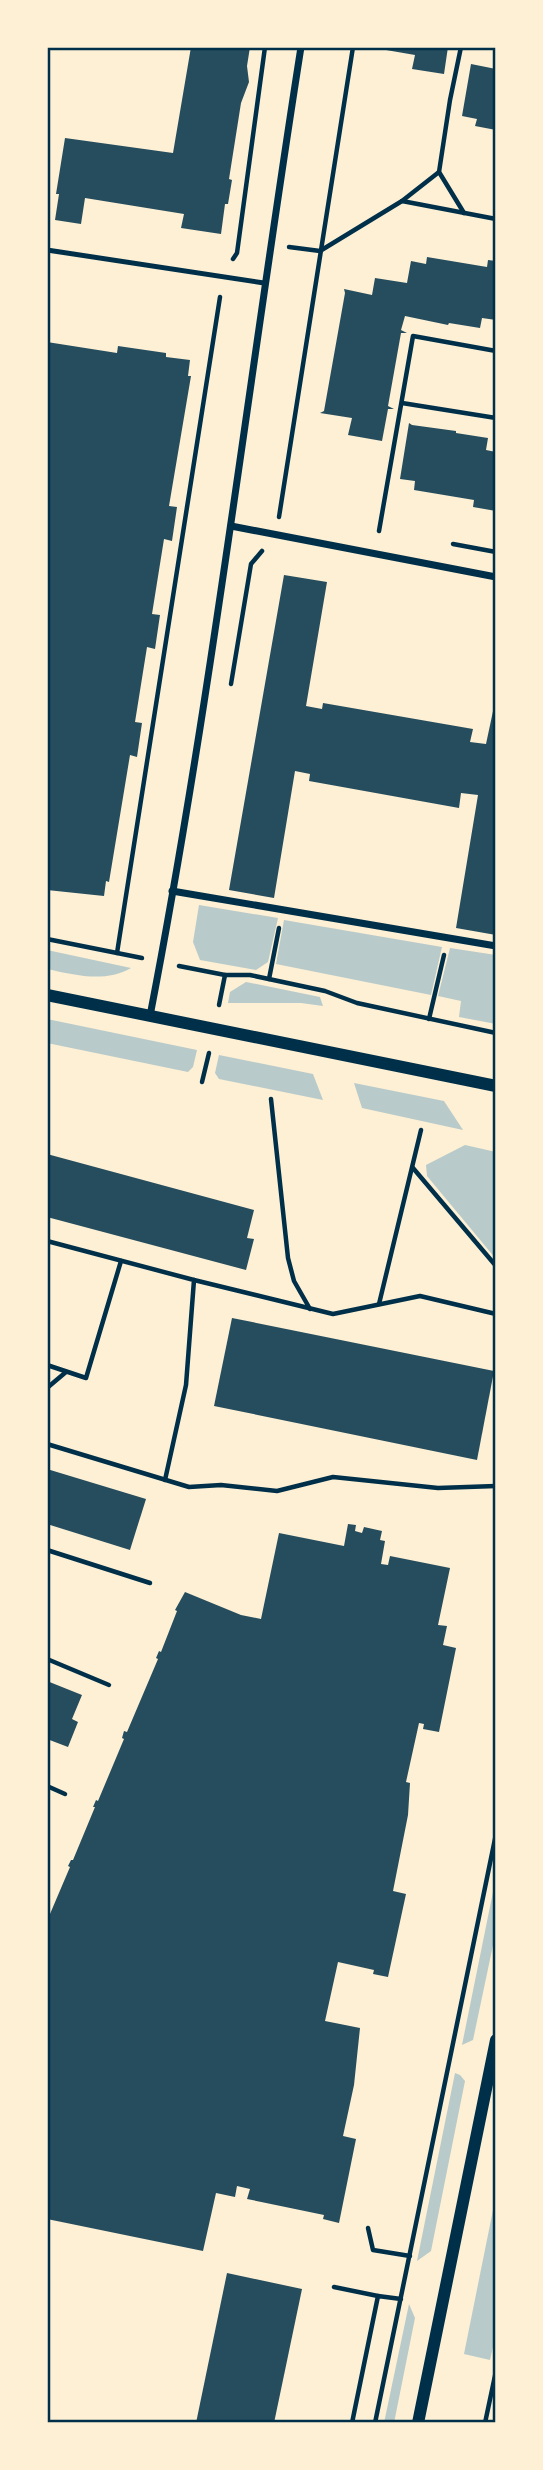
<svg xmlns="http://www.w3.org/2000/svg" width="543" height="2470" font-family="'PT Serif',serif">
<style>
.green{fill:#b9caca}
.building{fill:#264d5e}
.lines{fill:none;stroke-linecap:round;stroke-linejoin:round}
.path{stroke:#003049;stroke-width:4.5}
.service{stroke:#003049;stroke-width:5}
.minor{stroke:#003049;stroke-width:7}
.tertiary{stroke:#003049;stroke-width:12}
.neatline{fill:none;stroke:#003049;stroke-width:2.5}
</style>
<rect width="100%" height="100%" fill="#fdf0d5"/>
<!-- green -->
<g class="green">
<path d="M 199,905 L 278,918 L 268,962 L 256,970 L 200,960 L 193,942 Z"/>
<path d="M 284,920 L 442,947 L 431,995 L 276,964 Z"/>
<path d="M 450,948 L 496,955 L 496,1024 L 459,1017 L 461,1001 L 438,996 Z"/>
<path d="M 47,950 L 131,968 C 105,983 75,975 47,969 Z"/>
<path d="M 246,982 L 320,997 L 323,1006 L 301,1003 L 228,1003 L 230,992 Z"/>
<path d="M 47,1019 L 197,1050 L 193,1067 L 188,1072 L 47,1043 Z"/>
<path d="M 219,1055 L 313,1074 L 323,1100 L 219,1079 L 215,1073 Z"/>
<path d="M 354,1083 L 444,1101 L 463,1130 L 362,1108 Z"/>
<path d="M 465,1145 L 496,1152 L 496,1259 L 427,1176 L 426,1165 Z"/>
<path d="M 496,1877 L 496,1931 L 473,2040 L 462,2045 Z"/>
<path d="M 455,2073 L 460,2075 L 465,2081 L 431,2251 L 417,2261 Z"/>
<path d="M 496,2195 L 496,2334 L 490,2360 L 464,2354 Z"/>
<path d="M 409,2304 L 415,2318 L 394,2423 L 384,2423 Z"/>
</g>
<!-- building -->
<g class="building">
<path d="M 191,47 L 250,47 L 247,66 L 249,82 L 241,103 L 229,179 L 232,180 L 228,204 L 225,204 L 221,234 L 181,228 L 184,214 L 85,198 L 81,224 L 55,220 L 59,194 L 56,194 L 65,138 L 173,153 Z"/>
<path d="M 387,47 L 448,47 L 444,74 L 412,69 L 415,55 L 386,50 Z"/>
<path d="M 471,64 L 496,69 L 496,130 L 475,126 L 477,119 L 462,116 Z"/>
<path d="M 427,257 L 487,267 L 488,260 L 496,261 L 496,320 L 482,318 L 480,328 L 449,323 L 448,325 L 405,316 L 401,330 L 407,333 L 401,333 L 388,406 L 394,409 L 388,409 L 382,441 L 348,435 L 352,418 L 320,413 L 324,411 L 345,293 L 344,289 L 372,295 L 375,278 L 407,283 L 411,261 L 426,264 Z"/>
<path d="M 47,342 L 117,353 L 118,346 L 166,353 L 166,357 L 190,360 L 188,376 L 191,376 L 169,506 L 177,507 L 172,541 L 164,539 L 152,614 L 160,615 L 155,649 L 147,647 L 135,722 L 142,723 L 137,757 L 130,755 L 109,882 L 106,881 L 104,896 L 47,890 Z"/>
<path d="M 409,423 L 412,425 L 456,431 L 456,433 L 488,438 L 486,450 L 496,452 L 496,511 L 473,507 L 474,500 L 414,490 L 415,481 L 400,479 Z"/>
<path d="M 284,575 L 327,582 L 306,706 L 322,709 L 323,703 L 473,729 L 470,742 L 486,744 L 496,697 L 496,935 L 456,928 L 478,795 L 461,793 L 459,808 L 309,781 L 310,774 L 295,771 L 274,898 L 229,890 Z"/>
<path d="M 47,1154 L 254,1210 L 247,1238 L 254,1239 L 246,1270 L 47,1217 Z"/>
<path d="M 232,1318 L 494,1371 L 477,1460 L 214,1406 Z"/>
<path d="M 47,1469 L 146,1499 L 130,1550 L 47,1524 Z"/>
<path d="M 348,1524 L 356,1525 L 355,1531 L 362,1533 L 364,1527 L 382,1531 L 380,1540 L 385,1541 L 381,1564 L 388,1565 L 390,1556 L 450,1568 L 438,1625 L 447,1626 L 443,1645 L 456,1648 L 439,1732 L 423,1729 L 424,1724 L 419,1723 L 406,1782 L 410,1783 L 408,1815 L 393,1891 L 406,1894 L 388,1977 L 373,1974 L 374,1970 L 338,1962 L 325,2021 L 360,2028 L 354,2085 L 343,2136 L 356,2139 L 339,2223 L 323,2219 L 324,2215 L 247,2199 L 250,2189 L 237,2186 L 235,2197 L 216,2193 L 203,2251 L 47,2219 L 47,1921 L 70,1867 L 68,1866 L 71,1860 L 73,1860 L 95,1807 L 93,1807 L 96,1800 L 98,1801 L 124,1739 L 122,1738 L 124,1731 L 127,1732 L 158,1659 L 156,1658 L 159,1651 L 161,1652 L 177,1611 L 175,1610 L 185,1592 L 241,1615 L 261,1619 L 279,1533 L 344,1546 Z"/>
<path d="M 47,1681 L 82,1695 L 72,1719 L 78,1722 L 68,1747 L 47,1739 Z"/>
<path d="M 227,2273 L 302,2289 L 274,2423 L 196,2423 Z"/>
</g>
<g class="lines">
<!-- path -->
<g class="path">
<path d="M 461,47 L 450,100 L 439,172 L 464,213"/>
<path d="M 402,201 L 496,219"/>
<path d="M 289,247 L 320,251 L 402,201 L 439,172"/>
<path d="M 233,259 L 237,253 L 265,47"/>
<path d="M 402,403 L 496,418"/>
<path d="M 279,517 L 353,47"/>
<path d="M 379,531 L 413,336 L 496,351"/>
<path d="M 453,544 L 496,552"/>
<path d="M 231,684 L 251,564 L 262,551"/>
<path d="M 47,939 L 142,958"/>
<path d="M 117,953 L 220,297"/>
<path d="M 179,966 L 225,975 L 250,975 L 325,991 L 357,1003 L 496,1033"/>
<path d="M 269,979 L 279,928"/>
<path d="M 219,1005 L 225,975"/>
<path d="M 429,1019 L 444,955"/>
<path d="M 202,1082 L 209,1053"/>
<path d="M 271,1099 L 288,1258 L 294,1281 L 310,1309"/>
<path d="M 413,1168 L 496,1266"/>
<path d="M 47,1241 L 194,1280 L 186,1385 L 165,1480"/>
<path d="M 194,1280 L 333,1314 L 420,1296 L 496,1314"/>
<path d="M 379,1304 L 421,1130"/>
<path d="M 47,1365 L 86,1378 L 121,1261"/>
<path d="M 47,1388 L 66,1372"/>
<path d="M 47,1444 L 189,1487 L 221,1485 L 277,1491 L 333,1477 L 438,1488 L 496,1486"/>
<path d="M 47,1550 L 150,1583"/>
<path d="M 47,1659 L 109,1685"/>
<path d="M 47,1786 L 65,1794"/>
<path d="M 368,2228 L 373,2250 L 410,2256"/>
<path d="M 334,2287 L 378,2296"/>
<path d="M 352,2423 L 378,2296 L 401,2299"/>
<path d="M 375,2423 L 496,1834"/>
<path d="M 485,2423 L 496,2371"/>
</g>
<!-- service -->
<path class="service" d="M 47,250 L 264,283"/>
<!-- minor -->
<g class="minor">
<path d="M 231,526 L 496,577"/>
<path d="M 172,891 L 496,946"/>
<path d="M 150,1016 C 212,695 250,370 301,47"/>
</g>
<!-- tertiary -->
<g class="tertiary">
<path d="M 47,995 L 496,1086"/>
<path d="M 418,2423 L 496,2040"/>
</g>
</g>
<!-- border -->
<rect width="543" height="2470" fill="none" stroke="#fdf0d5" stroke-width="98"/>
<rect x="49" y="49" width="445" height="2372" class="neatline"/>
</svg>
